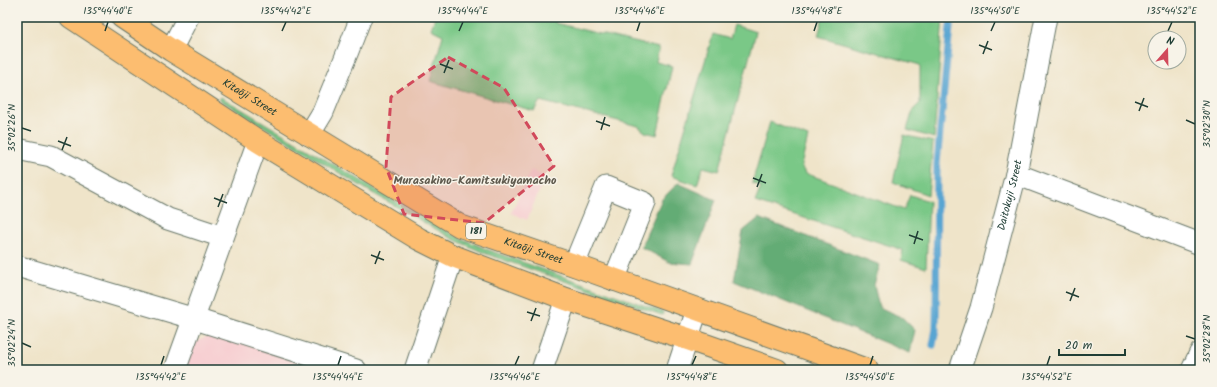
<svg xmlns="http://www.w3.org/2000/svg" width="1217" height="387" font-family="Kalam,sans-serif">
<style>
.built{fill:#f7cfd2}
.green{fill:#7ac887;stroke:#4c825e}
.forest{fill:#63ac74;stroke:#417454}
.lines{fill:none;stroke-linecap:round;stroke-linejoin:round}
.stream{stroke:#59a5d2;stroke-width:7}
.minor-casing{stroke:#687768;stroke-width:23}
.major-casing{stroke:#687768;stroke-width:24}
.minor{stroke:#fff;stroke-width:21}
.major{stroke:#fcbd6f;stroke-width:22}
.marked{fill:#d1495b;fill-opacity:0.2;stroke:#d1495b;stroke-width:3;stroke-dasharray:8 5;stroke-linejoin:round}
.ticks{fill:none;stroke:#1f3d34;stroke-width:1.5}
.labels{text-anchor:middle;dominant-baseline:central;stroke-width:3;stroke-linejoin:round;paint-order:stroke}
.shield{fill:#f7f3e8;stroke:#60746a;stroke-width:1}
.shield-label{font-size:10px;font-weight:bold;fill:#1f3d34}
.street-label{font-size:11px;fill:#1f3d34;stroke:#f7f3e8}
.neighbourhood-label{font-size:12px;font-weight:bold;fill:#5f5a4e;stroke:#f7f3e8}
.neatline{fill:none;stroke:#1f3d34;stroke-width:1.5}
.ticks-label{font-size:10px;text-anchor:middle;fill:#1f3d34}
</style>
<rect width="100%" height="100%" fill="#f7f3e8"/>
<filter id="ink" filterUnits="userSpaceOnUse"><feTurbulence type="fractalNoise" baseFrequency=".025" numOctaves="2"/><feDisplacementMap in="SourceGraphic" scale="8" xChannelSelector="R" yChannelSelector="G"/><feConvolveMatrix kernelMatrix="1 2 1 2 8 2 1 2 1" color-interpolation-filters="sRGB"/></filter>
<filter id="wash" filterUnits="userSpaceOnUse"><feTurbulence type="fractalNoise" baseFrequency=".012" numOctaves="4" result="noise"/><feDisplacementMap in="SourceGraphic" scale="16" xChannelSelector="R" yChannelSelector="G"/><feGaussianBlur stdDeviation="0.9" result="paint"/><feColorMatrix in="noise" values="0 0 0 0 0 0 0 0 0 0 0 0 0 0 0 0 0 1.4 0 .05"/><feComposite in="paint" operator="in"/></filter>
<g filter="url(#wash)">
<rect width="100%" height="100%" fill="#efe4c9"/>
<!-- built -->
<g class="built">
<path d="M 531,170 L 545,177 L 527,220 L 511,213 Z"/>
<path d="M 216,333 L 328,370 L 183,370 L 193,343 Z"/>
</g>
<!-- green -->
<g class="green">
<path d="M 435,17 L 556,17 L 555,23 L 659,48 L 656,62 L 672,66 L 657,135 L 645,132 L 638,126 L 540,101 L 534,111 L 430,81 L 443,35 L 431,29 Z"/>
<path d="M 823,17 L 887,17 L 895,19 L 896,17 L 943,17 L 934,138 L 907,130 L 913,110 L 920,103 L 920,65 L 818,36 Z"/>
<path d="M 734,25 L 756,32 L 719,171 L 703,167 L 697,185 L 671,176 L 713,34 L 730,39 Z"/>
<path d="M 221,97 L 425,219 L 456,236 L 488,250 L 663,312 L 663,314 L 662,315 L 487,254 L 455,240 L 371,192 L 220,100 L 219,99 Z"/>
<path d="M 770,122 L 808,137 L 801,166 L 805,173 L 904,210 L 910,195 L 929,201 L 926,268 L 901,260 L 903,250 L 755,202 L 761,187 L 752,183 Z"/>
<path d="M 904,135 L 933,142 L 928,195 L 893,182 Z"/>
</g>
<!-- forest -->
<g class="forest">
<path d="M 678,183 L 716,200 L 692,264 L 669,262 L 641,247 L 662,199 Z"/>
<path d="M 759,218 L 880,265 L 874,285 L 879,307 L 903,318 L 915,330 L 910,353 L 734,281 L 743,231 Z"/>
</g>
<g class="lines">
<!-- stream -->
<path class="stream" d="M 933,345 L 936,329 L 937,163 L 951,17"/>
</g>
</g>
<g filter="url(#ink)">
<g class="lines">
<!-- minor casing -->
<g class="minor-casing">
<g id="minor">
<path d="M 171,50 L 188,17"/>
<path d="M 309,135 L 323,112 L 348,51 L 361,17"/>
<path d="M 17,149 L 51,156 L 168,219 L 223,237"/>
<path d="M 1016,174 L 1200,244"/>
<path d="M 574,265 L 606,187 L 645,203 L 614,280"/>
<path d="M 17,266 L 195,319 L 356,370"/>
<path d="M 175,370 L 258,141"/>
<path d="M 415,370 L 453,256"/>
<path d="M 542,370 L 566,299"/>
<path d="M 677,370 L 697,310"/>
<path id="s1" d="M 960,370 L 981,308 L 1016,174 L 1046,17"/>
<path d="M 1192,370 L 1200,353"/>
</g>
</g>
<!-- major casing -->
<g class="major-casing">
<g id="major">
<path d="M 71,17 L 258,141 L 419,239 L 453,256 L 566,299 L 688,339 L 777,370"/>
<path id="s2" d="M 122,17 L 171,50 L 460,226 L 574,265 L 867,370"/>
</g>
</g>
<!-- minor -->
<use href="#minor" class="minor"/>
<!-- major -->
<use href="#major" class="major"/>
</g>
</g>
<!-- marked area -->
<path class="marked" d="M 448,57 L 504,88 L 554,166 L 484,223 L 404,214 L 386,167 L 391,97 Z"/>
<!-- ticks -->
<path class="ticks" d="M 105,31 L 108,22M 282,31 L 286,22M 459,31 L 463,22M 637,31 L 640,22M 814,31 L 817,22M 991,31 L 995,22M 1168,31 L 1172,22M 979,45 L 992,50M 983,54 L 988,41M 440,64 L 453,69M 444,73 L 449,60M 1135,102 L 1148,107M 1139,111 L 1144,98M 1186,120 L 1195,124M 596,121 L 610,126M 22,128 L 31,131M 601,130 L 605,117M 58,141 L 71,146M 62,150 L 67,137M 753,178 L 766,183M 757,187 L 762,174M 214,198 L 227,203M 218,207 L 223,194M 909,235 L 923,240M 914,244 L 918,231M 371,255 L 384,260M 375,264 L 380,251M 1066,292 L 1079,297M 1070,301 L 1075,288M 527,312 L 540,316M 531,321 L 536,308M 1186,336 L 1195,339M 22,343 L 31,347M 161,365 L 164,356M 338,365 L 341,356M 515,365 L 519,356M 692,365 L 696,356M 870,365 L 873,356M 1047,365 L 1050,356"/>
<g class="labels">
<!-- shield labels -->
<rect class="shield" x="466" y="223" width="20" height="16" rx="3"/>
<g class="shield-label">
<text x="476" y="231">181</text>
</g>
<!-- street labels -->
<g class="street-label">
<text stroke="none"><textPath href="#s2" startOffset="151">Kitaōji Street</textPath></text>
<text stroke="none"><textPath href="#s1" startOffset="182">Daitokuji Street</textPath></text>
<text stroke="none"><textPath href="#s2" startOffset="475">Kitaōji Street</textPath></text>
</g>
<!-- neighbourhood labels -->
<g class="neighbourhood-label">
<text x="475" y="180">Murasakino-Kamitsukiyamacho</text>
</g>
</g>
<!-- margin -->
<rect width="1217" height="387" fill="none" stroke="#f7f3e8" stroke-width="44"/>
<!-- north arrow -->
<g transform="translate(1167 50) rotate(20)"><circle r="19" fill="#f7f3e8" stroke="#a1aaa0"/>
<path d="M0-3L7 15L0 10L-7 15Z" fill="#d1495b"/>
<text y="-6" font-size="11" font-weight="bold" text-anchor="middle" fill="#1f3d34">N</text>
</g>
<!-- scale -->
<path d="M1059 349v6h66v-6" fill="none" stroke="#1f3d34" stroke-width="2"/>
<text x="1065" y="349" font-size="12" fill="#1f3d34" stroke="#f7f3e8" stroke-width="3" paint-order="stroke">20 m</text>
<rect x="22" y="22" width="1173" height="343" class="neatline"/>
<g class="ticks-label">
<text x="108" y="14">135°44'40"E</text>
<text x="286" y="14">135°44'42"E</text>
<text x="463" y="14">135°44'44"E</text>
<text x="640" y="14">135°44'46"E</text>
<text x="817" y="14">135°44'48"E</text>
<text x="995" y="14">135°44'50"E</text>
<text x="1172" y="14">135°44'52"E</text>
<text transform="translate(1206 124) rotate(-90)" y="4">35°02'30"N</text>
<text transform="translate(11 128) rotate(-90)" y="4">35°02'26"N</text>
<text transform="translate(1206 339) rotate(-90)" y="4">35°02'28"N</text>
<text transform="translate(11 343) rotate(-90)" y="4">35°02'24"N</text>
<text x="161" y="380">135°44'42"E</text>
<text x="338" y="380">135°44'44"E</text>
<text x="515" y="380">135°44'46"E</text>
<text x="692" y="380">135°44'48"E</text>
<text x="870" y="380">135°44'50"E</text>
<text x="1047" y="380">135°44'52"E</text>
</g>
</svg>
